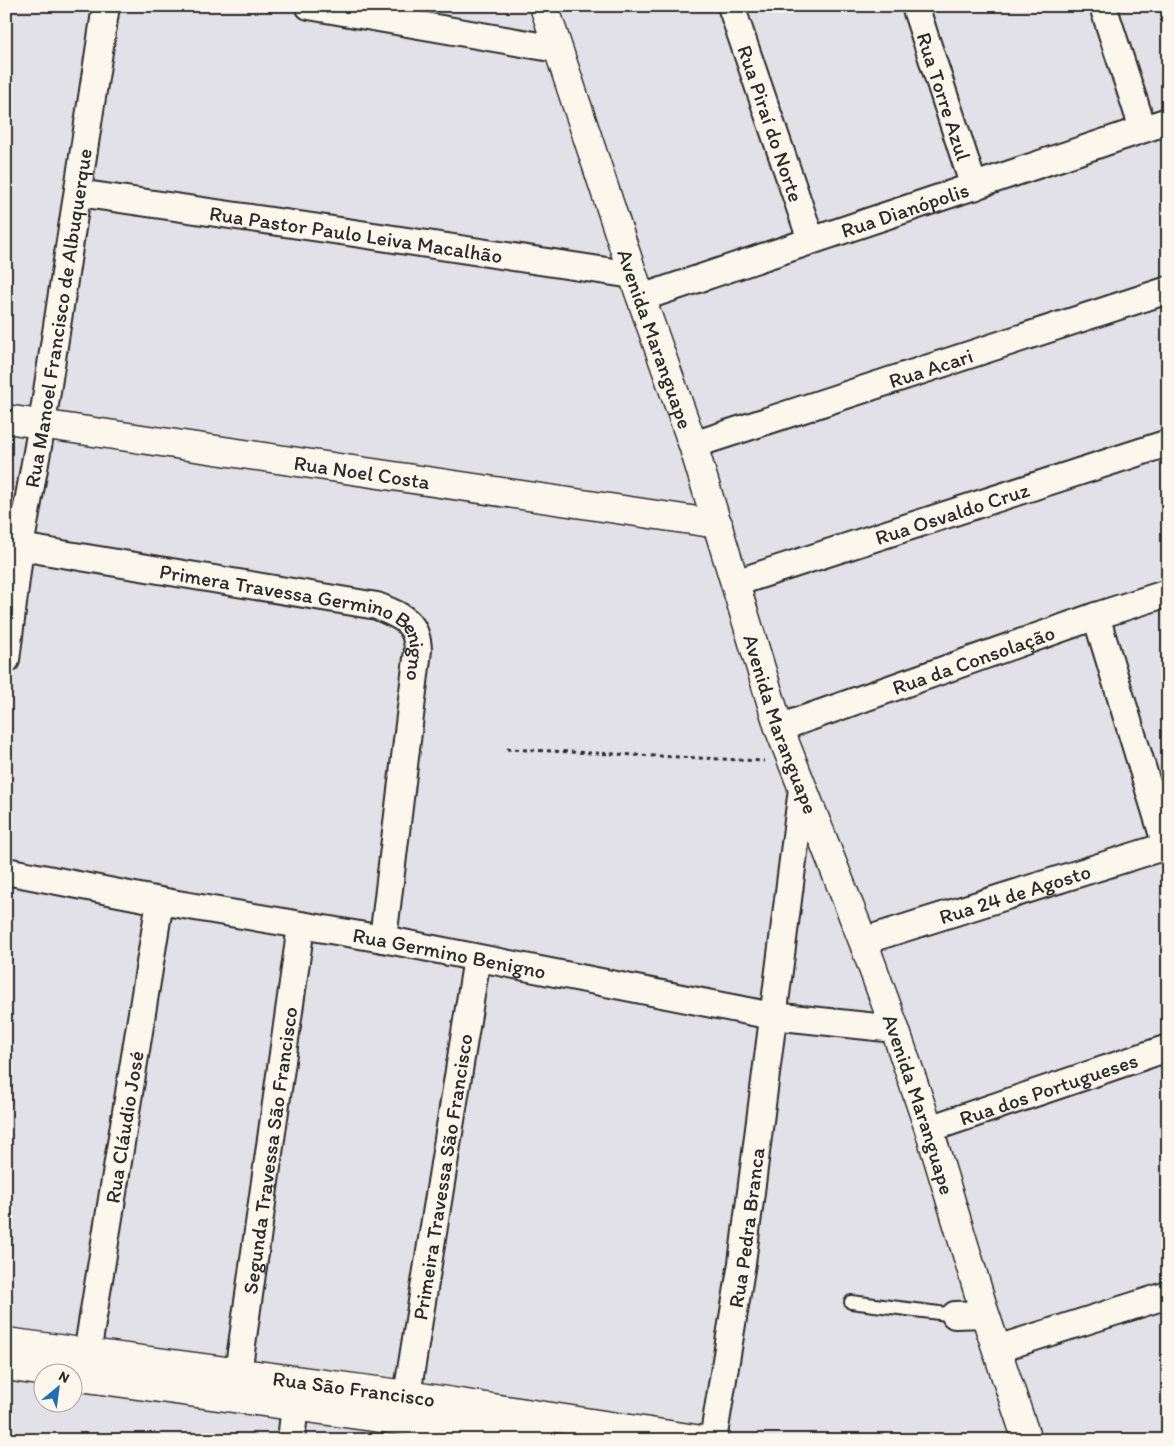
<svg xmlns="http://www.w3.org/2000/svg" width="1174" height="1446" font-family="Itim,sans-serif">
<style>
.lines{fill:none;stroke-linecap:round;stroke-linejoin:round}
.service-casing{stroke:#2b2b2b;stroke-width:16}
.minor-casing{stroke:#2b2b2b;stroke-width:30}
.tertiary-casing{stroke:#2b2b2b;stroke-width:31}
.secondary-casing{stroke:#2b2b2b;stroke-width:31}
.path{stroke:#2b2b2b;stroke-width:3;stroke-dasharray:4 4;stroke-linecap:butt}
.service{stroke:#fbf7ec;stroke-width:12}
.minor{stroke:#fbf7ec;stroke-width:26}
.tertiary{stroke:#fbf7ec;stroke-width:28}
.secondary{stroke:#fbf7ec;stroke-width:28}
.labels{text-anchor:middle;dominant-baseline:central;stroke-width:4;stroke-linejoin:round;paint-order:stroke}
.street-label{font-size:21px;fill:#2b2b2b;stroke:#fbf7ec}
</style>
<rect width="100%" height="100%" fill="#e2e1e8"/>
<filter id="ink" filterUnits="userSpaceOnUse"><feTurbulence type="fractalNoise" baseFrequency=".02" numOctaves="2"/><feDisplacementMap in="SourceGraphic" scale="10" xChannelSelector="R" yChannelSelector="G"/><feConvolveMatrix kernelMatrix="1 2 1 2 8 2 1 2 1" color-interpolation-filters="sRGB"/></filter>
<g filter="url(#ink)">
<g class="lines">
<!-- service casing -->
<g class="service-casing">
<path id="service" d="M 851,1302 L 955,1315"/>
</g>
<!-- minor casing -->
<g class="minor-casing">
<g id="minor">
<path d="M 309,6 L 557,49"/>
<path id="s1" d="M 731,6 L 811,240"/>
<path id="s2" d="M 915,6 L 974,187"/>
<path d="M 1103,6 L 1143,129"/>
<path id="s3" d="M 78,193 L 354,233 L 633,275"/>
<path id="s4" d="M 641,298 L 1168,121"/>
<path id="s5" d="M 693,445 L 1168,290"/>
<path id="s6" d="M 20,547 L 377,606 C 401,616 417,621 418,650 L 383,939"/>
<path id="s7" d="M 735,583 L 1168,443"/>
<path d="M 1096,616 L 1168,852"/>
<path id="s8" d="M 6,660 L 20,547 L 42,424 L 106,6"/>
<path id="s9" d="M 779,728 L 1096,616 L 1168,593"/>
<path id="s10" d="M 6,871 L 160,901 L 383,939 L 773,1016 L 895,1029"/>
<path id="s11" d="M 863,941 L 1166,846"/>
<path id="s12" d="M 929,1129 L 1168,1048"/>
<path d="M 955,1315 L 985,1314"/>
<path d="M 997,1349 L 1168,1295"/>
<path id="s13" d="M 87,1354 L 160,901"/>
<path id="s14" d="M 238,1373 L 301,926"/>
<path id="s15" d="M 407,1395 L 477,958"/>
<path d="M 291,1440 L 295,1406"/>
<path id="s16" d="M 713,1440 L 742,1263 L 802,789"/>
</g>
</g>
<!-- tertiary casing -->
<g class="tertiary-casing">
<g id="tertiary">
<path id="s17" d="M 6,419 L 718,524"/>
<path id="s18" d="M 6,1342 L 407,1395 L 702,1440"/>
<path d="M 6,1366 L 58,1374"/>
<path d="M 72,1376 L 543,1440"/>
</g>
</g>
<!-- secondary casing -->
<g class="secondary-casing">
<g id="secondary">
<path id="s19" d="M 544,6 L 633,275 L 693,445 L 779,728 L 863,941 L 895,1029 L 929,1129 L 985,1314 L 1027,1440"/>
</g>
</g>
<!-- path -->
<path class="path" d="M 507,749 L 764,761"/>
<!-- service -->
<use href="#service" class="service"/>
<!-- minor -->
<use href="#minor" class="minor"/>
<!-- tertiary -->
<use href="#tertiary" class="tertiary"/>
<!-- secondary -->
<use href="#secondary" class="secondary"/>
</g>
</g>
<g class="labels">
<!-- street labels -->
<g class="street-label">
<text stroke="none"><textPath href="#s2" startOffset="95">Rua Torre Azul</textPath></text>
<text stroke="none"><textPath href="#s1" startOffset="124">Rua Piraí do Norte</textPath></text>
<text stroke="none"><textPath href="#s4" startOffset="278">Rua Dianópolis</textPath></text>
<text stroke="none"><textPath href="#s3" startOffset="281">Rua Pastor Paulo Leiva Macalhão</textPath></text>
<text stroke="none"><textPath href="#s8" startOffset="346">Rua Manoel Francisco de Albuquerque</textPath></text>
<text stroke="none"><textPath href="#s19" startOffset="351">Avenida Maranguape</textPath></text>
<text stroke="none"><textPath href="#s5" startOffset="250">Rua Acari</textPath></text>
<text stroke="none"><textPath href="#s17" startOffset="360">Rua Noel Costa</textPath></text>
<text stroke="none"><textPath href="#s7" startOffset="228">Rua Osvaldo Cruz</textPath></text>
<text stroke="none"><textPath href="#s6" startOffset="300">Primera Travessa Germino Benigno</textPath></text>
<text stroke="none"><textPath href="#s9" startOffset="206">Rua da Consolação</textPath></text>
<text stroke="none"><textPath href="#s19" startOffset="756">Avenida Maranguape</textPath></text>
<text stroke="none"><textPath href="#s11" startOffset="159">Rua 24 de Agosto</textPath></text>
<text stroke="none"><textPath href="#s10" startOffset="451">Rua Germino Benigno</textPath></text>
<text stroke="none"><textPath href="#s12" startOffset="126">Rua dos Portugueses</textPath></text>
<text stroke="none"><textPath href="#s19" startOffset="1161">Avenida Maranguape</textPath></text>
<text stroke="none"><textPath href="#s13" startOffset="230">Rua Cláudio José</textPath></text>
<text stroke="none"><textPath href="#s14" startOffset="225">Segunda Travessa São Francisco</textPath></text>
<text stroke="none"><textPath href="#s15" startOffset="221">Primeira Travessa São Francisco</textPath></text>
<text stroke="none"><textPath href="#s16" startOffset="215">Rua Pedra Branca</textPath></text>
<text stroke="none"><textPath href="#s18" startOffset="351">Rua São Francisco</textPath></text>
</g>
</g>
<!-- margin -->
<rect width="1174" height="1446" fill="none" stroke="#fbf7ec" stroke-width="25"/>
<rect x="12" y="12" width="1149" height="1421" fill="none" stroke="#2b2b2b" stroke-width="2" filter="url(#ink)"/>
<!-- north arrow -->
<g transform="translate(58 1388) rotate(29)"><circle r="24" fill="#fbf7ec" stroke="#a8a59f"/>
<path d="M0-4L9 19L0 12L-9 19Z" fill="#1f6fb2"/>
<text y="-8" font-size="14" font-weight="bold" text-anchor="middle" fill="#2b2b2b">N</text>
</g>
</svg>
